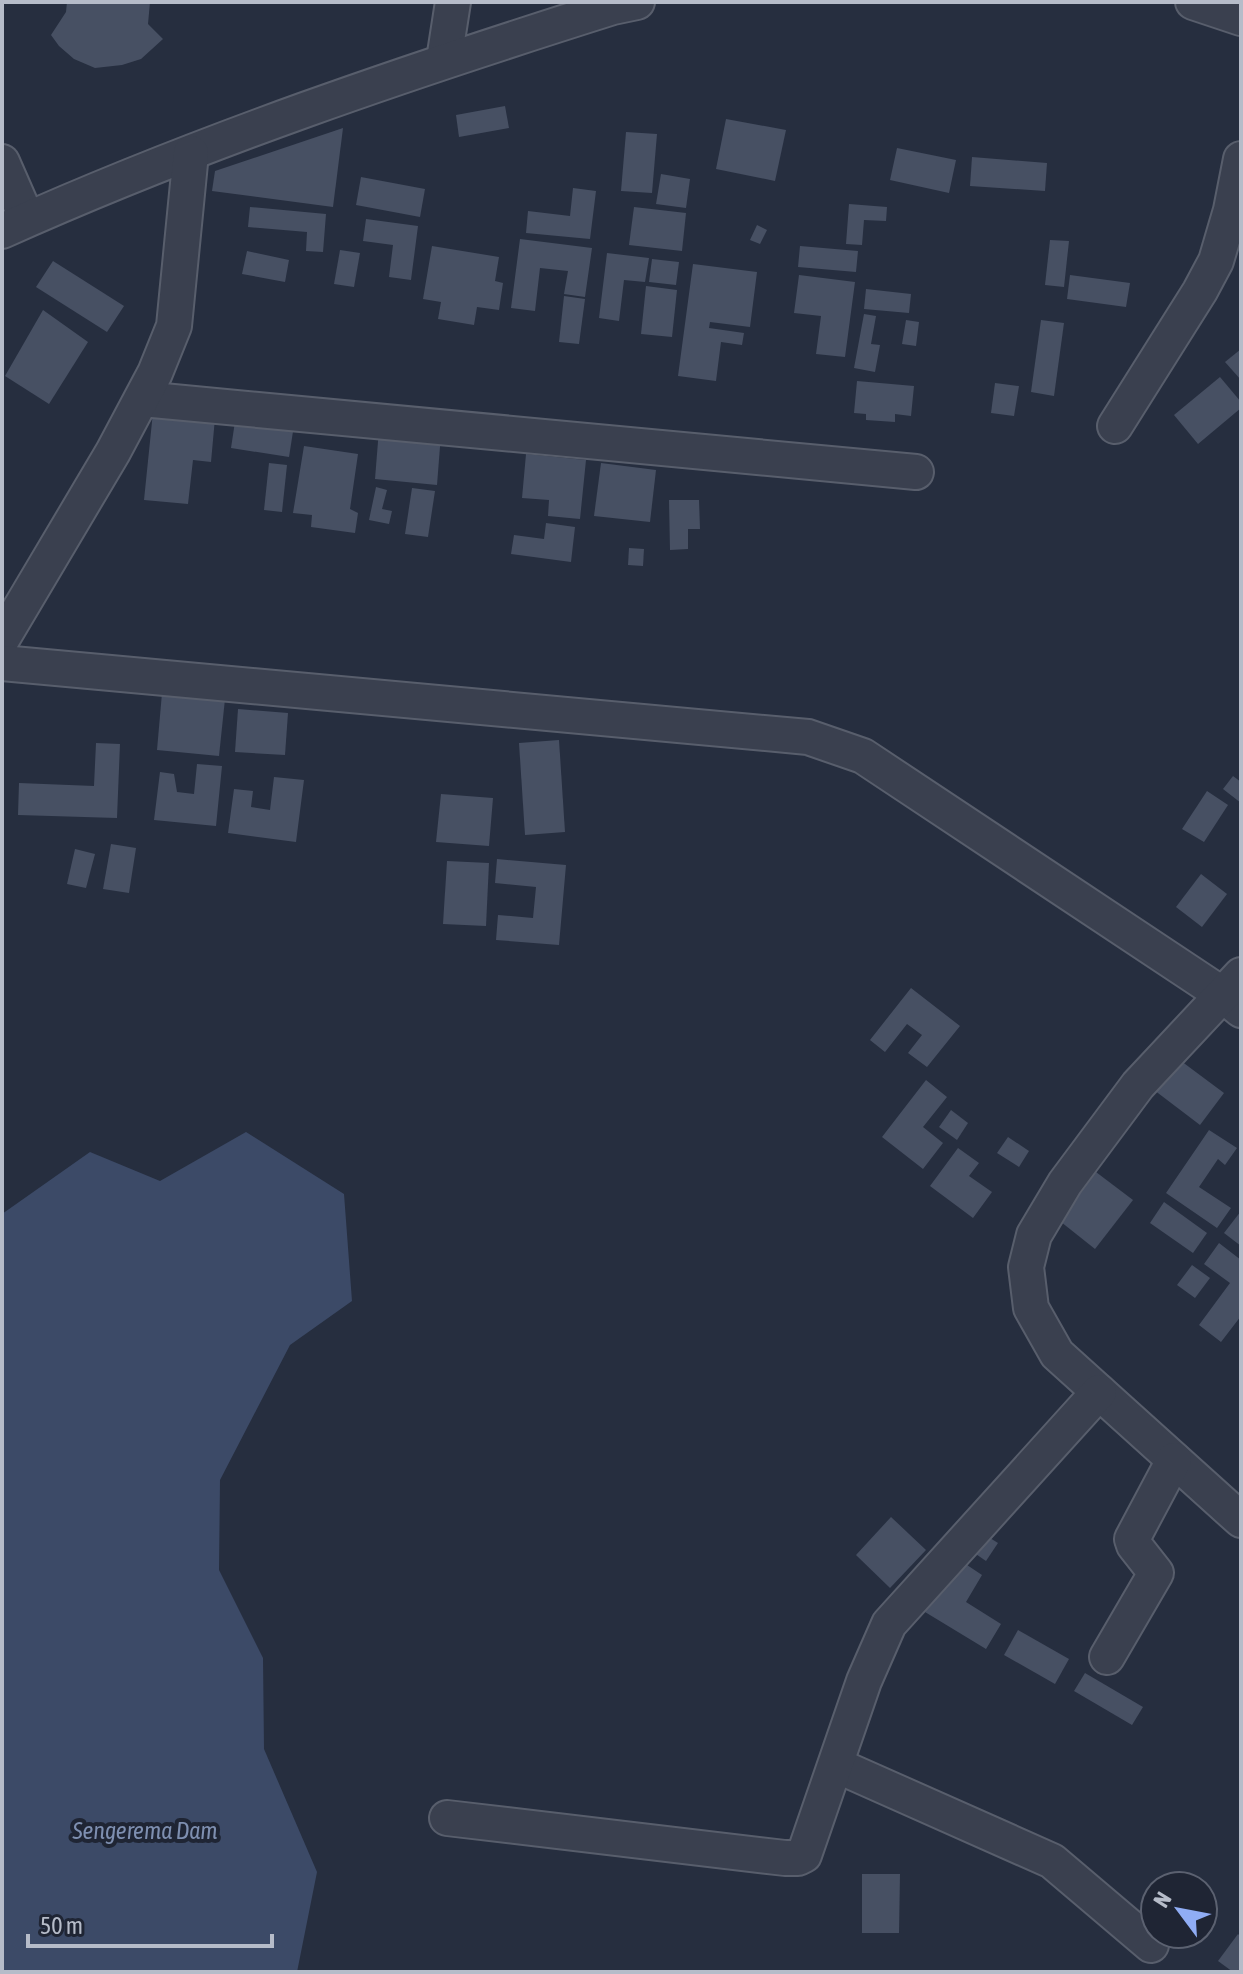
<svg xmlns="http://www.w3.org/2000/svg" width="1243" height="1974" font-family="'Asap Condensed',sans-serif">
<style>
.water{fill:#3c4a67}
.building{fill:#475063}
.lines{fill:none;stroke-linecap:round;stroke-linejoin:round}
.minor-casing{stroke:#585e6c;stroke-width:38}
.minor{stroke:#3a404f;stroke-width:34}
.labels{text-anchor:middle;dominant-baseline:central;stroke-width:8;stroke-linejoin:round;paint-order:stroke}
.water-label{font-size:24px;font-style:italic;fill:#7e8fb0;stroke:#1f2534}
</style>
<rect width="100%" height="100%" fill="#262e3f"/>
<!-- water -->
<path class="water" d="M 246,1132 L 344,1194 L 352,1301 L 290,1345 L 220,1480 L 219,1570 L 263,1658 L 264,1749 L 317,1872 L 297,1972 L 2,1972 L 2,1214 L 90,1152 L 160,1181 Z"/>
<!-- building -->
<g class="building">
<path d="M 67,2 L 150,2 L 148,24 L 163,39 L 141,59 L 122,65 L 95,68 L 74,59 L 59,46 L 51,35 L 66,12 Z"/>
<path d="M 505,106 L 509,128 L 459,137 L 456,115 Z"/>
<path d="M 726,119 L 786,130 L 775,181 L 716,169 Z"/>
<path d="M 343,128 L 333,207 L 212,191 L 215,171 Z"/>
<path d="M 626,132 L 657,134 L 652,193 L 621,191 Z"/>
<path d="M 897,148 L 956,160 L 949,193 L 890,180 Z"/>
<path d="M 972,157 L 1047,163 L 1045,191 L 970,186 Z"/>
<path d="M 661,174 L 690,179 L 686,208 L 656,204 Z"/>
<path d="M 361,177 L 425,189 L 420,217 L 356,205 Z"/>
<path d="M 573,188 L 596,191 L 590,239 L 526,233 L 528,211 L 570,216 Z"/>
<path d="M 849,204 L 887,207 L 886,221 L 864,220 L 862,245 L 846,244 Z"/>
<path d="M 250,207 L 326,214 L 323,252 L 306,251 L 307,232 L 248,227 Z"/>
<path d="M 634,207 L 686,213 L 682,251 L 629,245 Z"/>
<path d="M 366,219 L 418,226 L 411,280 L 389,277 L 393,245 L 363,241 Z"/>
<path d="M 757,225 L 767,230 L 760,244 L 750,240 Z"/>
<path d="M 520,239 L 592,248 L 585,297 L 564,294 L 568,271 L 540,268 L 535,311 L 511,308 Z"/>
<path d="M 1050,240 L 1069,241 L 1064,287 L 1045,285 Z"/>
<path d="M 432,246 L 499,257 L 495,281 L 503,283 L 499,310 L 477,307 L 474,325 L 438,319 L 441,302 L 423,299 Z"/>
<path d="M 800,246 L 858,251 L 856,272 L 798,267 Z"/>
<path d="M 340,250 L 360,253 L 354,287 L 334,284 Z"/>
<path d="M 247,251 L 289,260 L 285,282 L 242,274 Z"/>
<path d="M 607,253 L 649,258 L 645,282 L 624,280 L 619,321 L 599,318 Z"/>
<path d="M 652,259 L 679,262 L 676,285 L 649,282 Z"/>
<path d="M 53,261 L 124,306 L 107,332 L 36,287 Z"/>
<path d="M 693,264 L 757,272 L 750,327 L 710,322 L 709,328 L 744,333 L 742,345 L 721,342 L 716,381 L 678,376 Z"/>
<path d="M 799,275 L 855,282 L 845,357 L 816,354 L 821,316 L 794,313 Z"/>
<path d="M 1070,275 L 1130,283 L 1126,307 L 1067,299 Z"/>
<path d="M 646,286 L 677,290 L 672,337 L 641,334 Z"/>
<path d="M 866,289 L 911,294 L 909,313 L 864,309 Z"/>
<path d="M 564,296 L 585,299 L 579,344 L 559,342 Z"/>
<path d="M 43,310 L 88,342 L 49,404 L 5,376 Z"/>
<path d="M 864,314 L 876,316 L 871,344 L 880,345 L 875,372 L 854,368 Z"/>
<path d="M 906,320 L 919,322 L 916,346 L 902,344 Z"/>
<path d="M 1041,320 L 1064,323 L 1054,396 L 1031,392 Z"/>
<path d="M 1241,349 L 1241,380 L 1225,362 Z"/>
<path d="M 1220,377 L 1241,402 L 1241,408 L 1198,444 L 1174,415 Z"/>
<path d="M 857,381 L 914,386 L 911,416 L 895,414 L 895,422 L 866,420 L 866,414 L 854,413 Z"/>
<path d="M 995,383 L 1019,386 L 1014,416 L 991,413 Z"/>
<path d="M 153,412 L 215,418 L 211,462 L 193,460 L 188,504 L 144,500 Z"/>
<path d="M 236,415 L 294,425 L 289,457 L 231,448 Z"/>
<path d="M 379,429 L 441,434 L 437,485 L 375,479 Z"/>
<path d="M 304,446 L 358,454 L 350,509 L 358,513 L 355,533 L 311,527 L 312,515 L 293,513 Z"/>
<path d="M 526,454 L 586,460 L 580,519 L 548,516 L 549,500 L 522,498 Z"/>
<path d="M 269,463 L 287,465 L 282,512 L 264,510 Z"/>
<path d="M 601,463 L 656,470 L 650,522 L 594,516 Z"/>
<path d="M 376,487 L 387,490 L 382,509 L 392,511 L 389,524 L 369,520 Z"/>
<path d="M 412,488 L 435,491 L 428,537 L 405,534 Z"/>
<path d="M 669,500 L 699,500 L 700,529 L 688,529 L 688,549 L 670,550 Z"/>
<path d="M 546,523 L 575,527 L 571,562 L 511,554 L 514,535 L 544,539 Z"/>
<path d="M 629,548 L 644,549 L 643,566 L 628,565 Z"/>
<path d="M 162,693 L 225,699 L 219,756 L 157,750 Z"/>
<path d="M 238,709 L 288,713 L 285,755 L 235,752 Z"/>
<path d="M 559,740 L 565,832 L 525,835 L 519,743 Z"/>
<path d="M 96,743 L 120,744 L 117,818 L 18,815 L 19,783 L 94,786 Z"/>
<path d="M 197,764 L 222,766 L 216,826 L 154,820 L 160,772 L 174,774 L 177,792 L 194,794 Z"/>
<path d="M 1233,776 L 1241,782 L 1241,803 L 1223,789 Z"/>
<path d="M 274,777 L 304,780 L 296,842 L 228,833 L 234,789 L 253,791 L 251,807 L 270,810 Z"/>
<path d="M 1207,791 L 1228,805 L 1204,842 L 1182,829 Z"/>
<path d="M 441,794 L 493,798 L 489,846 L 436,842 Z"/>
<path d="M 111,844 L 136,848 L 129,893 L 103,889 Z"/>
<path d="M 75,849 L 95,854 L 86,888 L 67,884 Z"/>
<path d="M 497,859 L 566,865 L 559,945 L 496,940 L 498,915 L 533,918 L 536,887 L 495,883 Z"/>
<path d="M 447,861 L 489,863 L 486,926 L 443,924 Z"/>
<path d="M 1201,874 L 1227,894 L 1202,927 L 1176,907 Z"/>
<path d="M 911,988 L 960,1026 L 927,1067 L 908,1053 L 922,1035 L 907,1024 L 885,1052 L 870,1040 Z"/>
<path d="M 1177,1058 L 1224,1093 L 1200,1125 L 1154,1090 Z"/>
<path d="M 926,1080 L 947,1097 L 923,1127 L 943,1143 L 923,1169 L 882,1137 Z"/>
<path d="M 951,1110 L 968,1123 L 957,1140 L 939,1127 Z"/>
<path d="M 1209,1130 L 1237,1148 L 1225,1165 L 1218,1159 L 1199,1187 L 1231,1208 L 1217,1228 L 1166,1193 Z"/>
<path d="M 1008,1137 L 1029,1151 L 1019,1167 L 997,1153 Z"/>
<path d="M 958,1148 L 979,1163 L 969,1176 L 992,1192 L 973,1218 L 930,1186 Z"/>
<path d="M 1088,1166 L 1133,1200 L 1095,1249 L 1051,1214 Z"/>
<path d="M 1164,1202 L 1207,1233 L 1193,1253 L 1150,1223 Z"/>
<path d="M 1241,1211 L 1241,1246 L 1224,1233 Z"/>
<path d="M 1219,1243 L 1241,1260 L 1241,1316 L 1221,1342 L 1199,1325 L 1230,1283 L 1204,1264 Z"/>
<path d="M 1192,1265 L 1210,1278 L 1195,1298 L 1177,1285 Z"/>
<path d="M 891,1517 L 926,1550 L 890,1588 L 856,1555 Z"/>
<path d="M 982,1533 L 998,1543 L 986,1561 L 970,1550 Z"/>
<path d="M 958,1559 L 982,1575 L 966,1602 L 1001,1624 L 986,1649 L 925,1612 Z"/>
<path d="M 1018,1630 L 1069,1659 L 1055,1684 L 1004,1655 Z"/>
<path d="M 1085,1673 L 1143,1707 L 1132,1725 L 1074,1691 Z"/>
<path d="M 862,1874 L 900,1874 L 899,1933 L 862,1933 Z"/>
<path d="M 1238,1934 L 1241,1937 L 1241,1972 L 1233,1972 L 1218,1961 Z"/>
</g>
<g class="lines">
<!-- minor casing -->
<g class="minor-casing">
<g id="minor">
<path d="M 1193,2 L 1241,18"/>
<path d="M 444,60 L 453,2"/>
<path d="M 2,162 L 27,219"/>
<path d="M 2,231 C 200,142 407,72 613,7 L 637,2"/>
<path d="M 142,399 L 916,472"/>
<path d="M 1115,426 L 1200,291 L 1216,261 L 1231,210 L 1241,159"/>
<path d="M 2,639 L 113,452 L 155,373 L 174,326 L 191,153"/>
<path d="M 2,663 L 808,737 L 863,756 L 1223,995 L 1241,1010"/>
<path d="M 1241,975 L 1138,1085 L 1065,1183 L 1034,1235 L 1026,1267 L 1031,1308 L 1057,1354 L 1241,1520"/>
<path d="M 1107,1657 L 1156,1573 L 1134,1545 L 1132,1539 L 1174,1460"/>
<path d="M 836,1765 L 1052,1861 L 1151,1945"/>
<path d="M 447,1818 L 785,1858 L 798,1858 L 804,1855 L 864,1681 L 889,1624 L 1099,1392"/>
</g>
</g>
<!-- minor -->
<use href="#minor" class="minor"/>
</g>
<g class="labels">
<!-- water labels -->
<g class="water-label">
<text x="145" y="1830">Sengerema Dam</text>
</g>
</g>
<!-- border -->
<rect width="1243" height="1974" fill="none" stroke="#b6bcc9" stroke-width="8"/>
<!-- north arrow -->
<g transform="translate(1179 1910) rotate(302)"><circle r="38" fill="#1f2534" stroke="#5b6170" stroke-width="2"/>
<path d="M0-6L14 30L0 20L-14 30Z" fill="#90adf5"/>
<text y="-12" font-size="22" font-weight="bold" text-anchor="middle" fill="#b6bcc9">N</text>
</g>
<!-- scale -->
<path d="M28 1934v12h244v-12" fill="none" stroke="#b6bcc9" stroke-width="4"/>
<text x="40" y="1934" font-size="24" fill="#b6bcc9" stroke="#1f2534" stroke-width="6" paint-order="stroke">50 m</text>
</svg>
